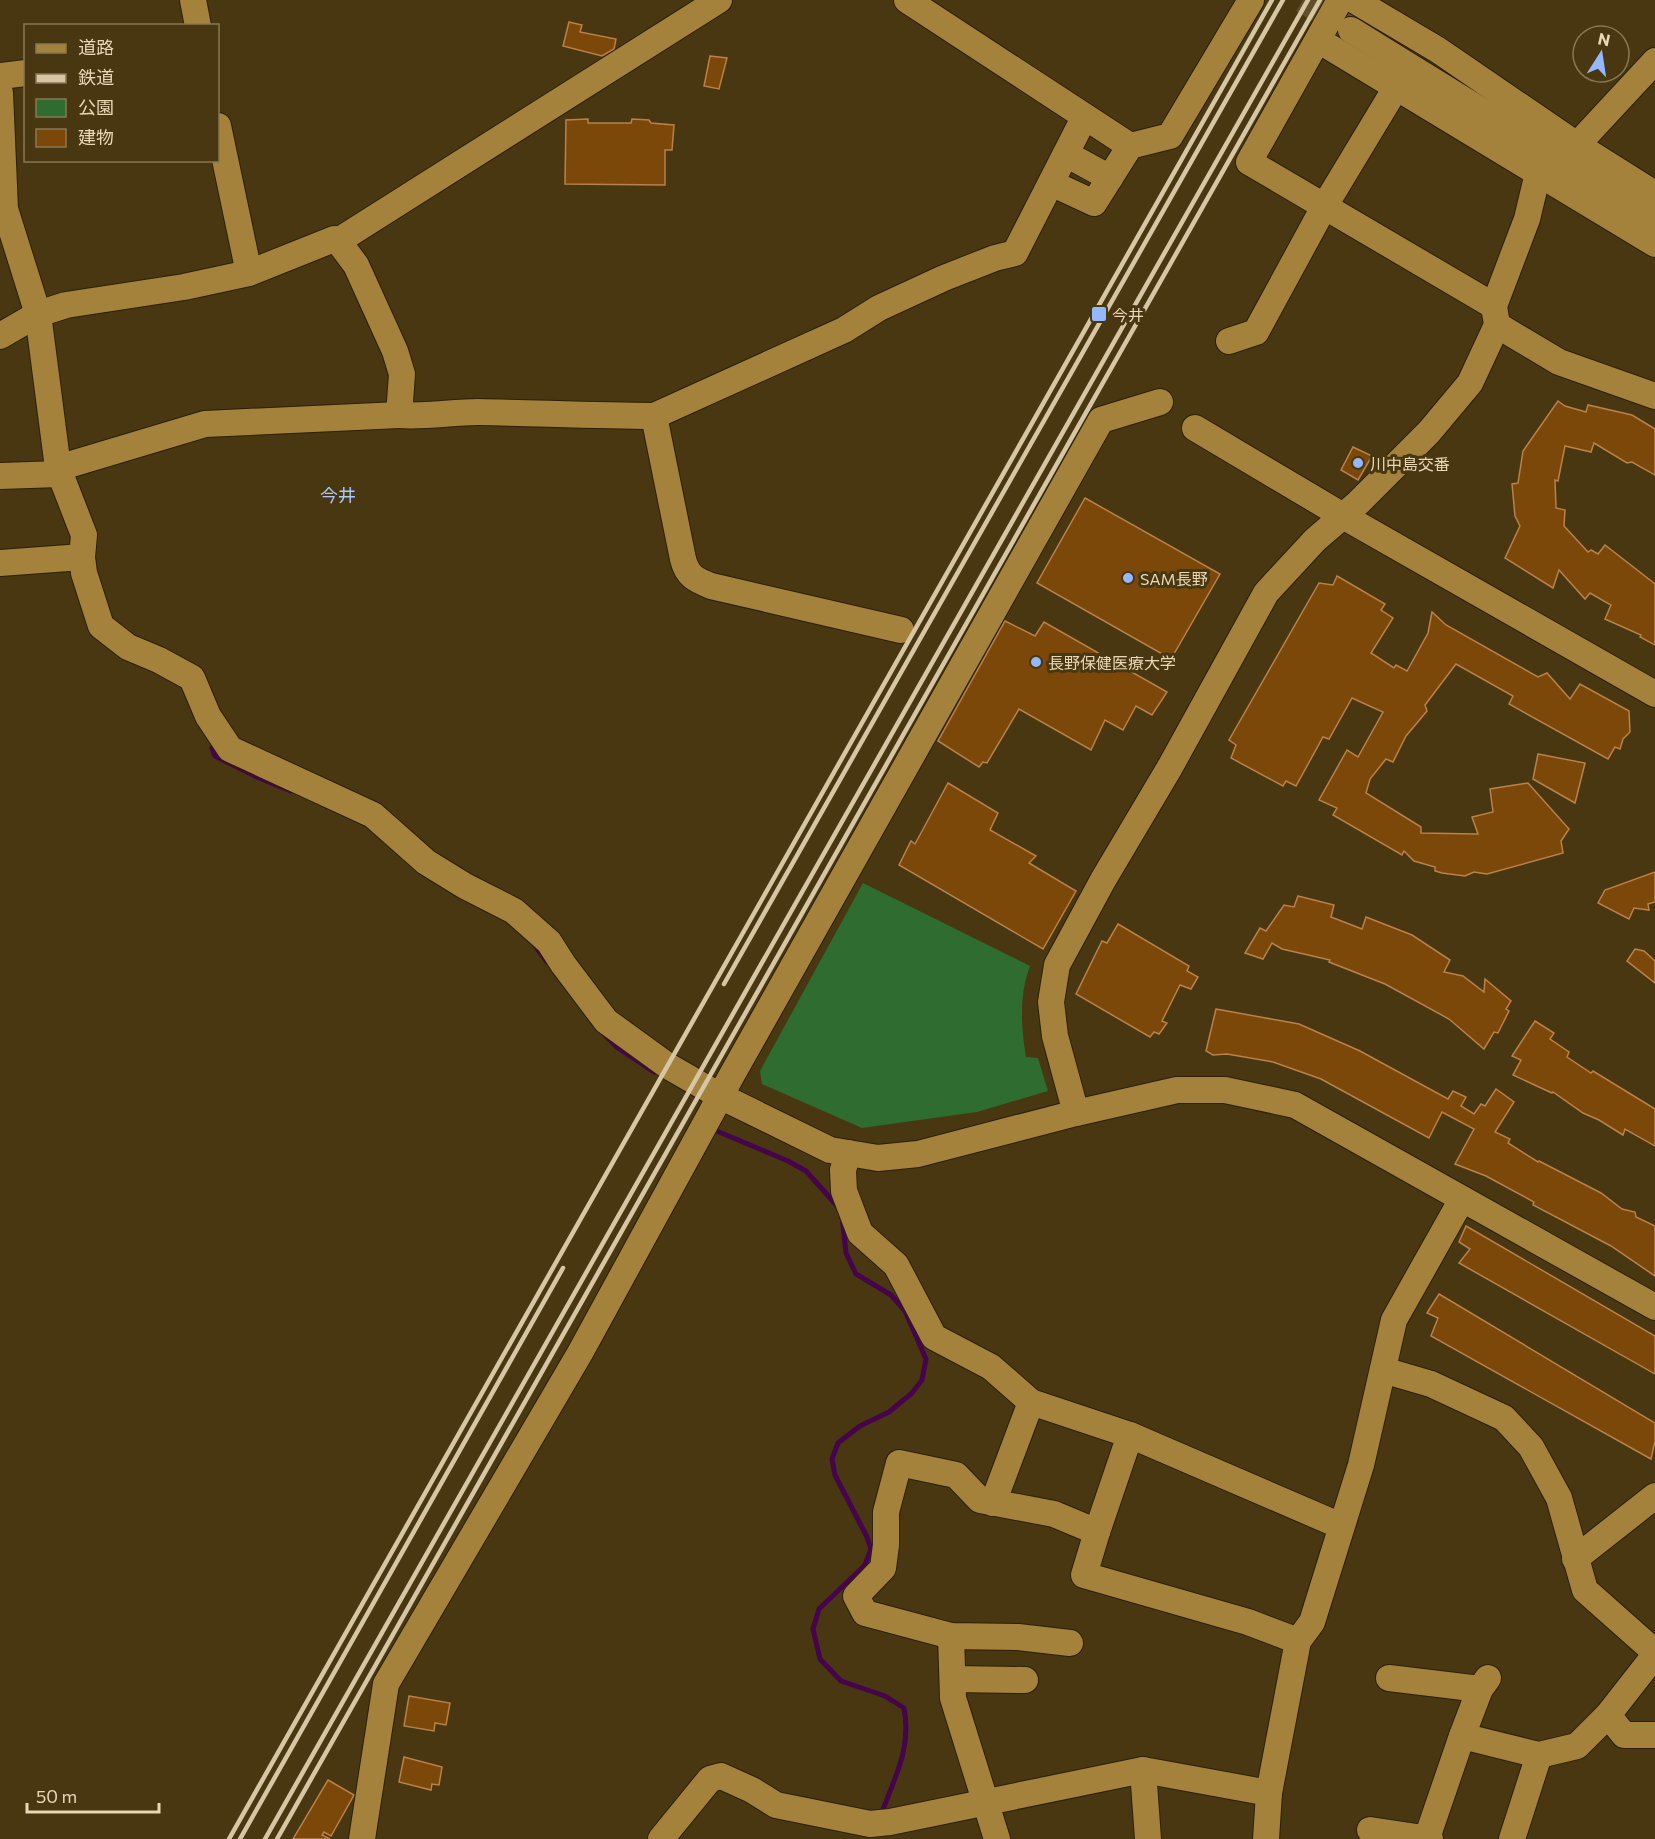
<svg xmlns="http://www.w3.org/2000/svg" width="1655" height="1839" font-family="Commissioner,'Noto Sans JP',sans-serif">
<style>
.green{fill:#2e6d2f}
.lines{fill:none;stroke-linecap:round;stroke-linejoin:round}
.stream{stroke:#45044c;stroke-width:5}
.building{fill:#7c480a;stroke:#b9814b;stroke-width:1.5}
.minor-tunnel{stroke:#614f2a;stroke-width:26;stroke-dasharray:26 13;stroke-linecap:butt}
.minor-casing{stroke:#2b2009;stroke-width:28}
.minor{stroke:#a4823c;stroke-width:26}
.rail{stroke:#d7c6a3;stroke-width:4.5}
.poi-dot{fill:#94b7fd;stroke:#493711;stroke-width:2}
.labels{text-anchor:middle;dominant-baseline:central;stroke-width:6;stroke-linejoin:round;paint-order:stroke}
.poi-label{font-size:16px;fill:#e9d8b6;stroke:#493711;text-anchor:start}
.neighbourhood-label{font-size:18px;fill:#adc8fc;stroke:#493711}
</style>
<rect width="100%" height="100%" fill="#493711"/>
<!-- green -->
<path class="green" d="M 863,883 L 1030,966 C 1019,995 1021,1028 1026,1057 L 1038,1058 L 1048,1091 L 977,1112 L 862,1128 L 762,1084 L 760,1071 Z"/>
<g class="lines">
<!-- stream -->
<g class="stream">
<path d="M 212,748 L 215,756 L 259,778 L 291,791"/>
<path d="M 533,943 L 547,962"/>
<path d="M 603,1033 L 618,1048 L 654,1072"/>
<path d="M 712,1129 L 788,1161 L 806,1171 L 839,1208"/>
<path d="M 842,1216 L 846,1253 L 856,1274 L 891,1295 L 905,1311 L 926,1359 L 922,1380 L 912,1393 L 889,1412 L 860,1426 L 838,1443 L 832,1459 L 835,1475 L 867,1537 L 871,1549 L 865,1565 L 819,1609 L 813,1629 L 820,1659 L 841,1681 L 885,1696 L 904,1708 C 912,1749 894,1778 881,1815"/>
</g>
</g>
<!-- building -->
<g class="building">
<path d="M 569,22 L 582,25 L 580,32 L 616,39 L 614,49 L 602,56 L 563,46 Z"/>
<path d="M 710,56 L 727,58 L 719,89 L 704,86 Z"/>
<path d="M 588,119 L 588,123 L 631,123 L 632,119 L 649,120 L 651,123 L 674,125 L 672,150 L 665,150 L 665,185 L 565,184 L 566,120 Z"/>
<path d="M 1558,401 L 1565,406 L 1586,412 L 1588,405 L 1632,415 L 1655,429 L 1655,475 L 1632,462 L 1627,463 L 1594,443 L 1591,452 L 1565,446 L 1558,481 L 1555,480 L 1556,508 L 1565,510 L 1564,526 L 1588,552 L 1591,550 L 1598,554 L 1605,545 L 1655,584 L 1655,645 L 1640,637 L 1641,635 L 1605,619 L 1611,605 L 1590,593 L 1585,599 L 1559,570 L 1553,588 L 1505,558 L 1520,526 L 1515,516 L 1512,484 L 1518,483 L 1523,451 Z"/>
<path d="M 1353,447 L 1372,456 L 1358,480 L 1341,470 Z"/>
<path d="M 1085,498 L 1220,574 L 1171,659 L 1037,583 Z"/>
<path d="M 1337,576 L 1385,604 L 1381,610 L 1393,618 L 1371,653 L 1394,668 L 1396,665 L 1407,671 L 1428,633 L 1432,612 L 1446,625 L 1538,677 L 1547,673 L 1570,699 L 1580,684 L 1629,711 L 1630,732 L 1623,739 L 1620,749 L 1615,747 L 1608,759 L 1509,704 L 1513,696 L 1456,664 L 1425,705 L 1427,711 L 1406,736 L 1393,762 L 1386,759 L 1370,779 L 1366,793 L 1421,827 L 1421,833 L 1478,834 L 1472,817 L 1493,812 L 1490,789 L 1528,783 L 1569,829 L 1561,841 L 1563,853 L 1487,874 L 1474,872 L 1465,876 L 1442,873 L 1435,871 L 1435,867 L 1414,861 L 1404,851 L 1402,855 L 1333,815 L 1337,808 L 1319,800 L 1347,750 L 1358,757 L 1383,712 L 1352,698 L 1329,739 L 1323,737 L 1296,786 L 1286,781 L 1283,786 L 1231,758 L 1236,745 L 1229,740 L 1319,583 L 1333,585 Z"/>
<path d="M 1005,621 L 1035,636 L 1044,622 L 1167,692 L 1152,715 L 1136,706 L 1123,730 L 1105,720 L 1091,750 L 1019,709 L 987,763 L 983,762 L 979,767 L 938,741 Z"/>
<path d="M 1538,754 L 1585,763 L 1575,803 L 1533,779 Z"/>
<path d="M 948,783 L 998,813 L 990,830 L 1036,856 L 1029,863 L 1076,891 L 1043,949 L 899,865 L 911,841 L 915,844 Z"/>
<path d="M 1655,872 L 1655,902 L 1648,904 L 1649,910 L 1634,908 L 1629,919 L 1598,903 L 1605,890 Z"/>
<path d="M 1298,896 L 1334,905 L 1331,917 L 1362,929 L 1366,917 L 1412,935 L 1450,960 L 1444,972 L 1463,976 L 1484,992 L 1485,979 L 1511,1001 L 1506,1009 L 1509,1011 L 1498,1033 L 1494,1032 L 1484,1049 L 1449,1019 L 1385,984 L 1329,962 L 1330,960 L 1282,949 L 1272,943 L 1263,959 L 1245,953 L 1260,928 L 1266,931 L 1284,905 L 1294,907 Z"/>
<path d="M 1118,924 L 1189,966 L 1187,971 L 1198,977 L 1191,989 L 1180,985 L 1162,1021 L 1167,1023 L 1159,1034 L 1154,1032 L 1150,1037 L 1076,994 L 1102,941 L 1107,943 Z"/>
<path d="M 1635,949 L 1644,951 L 1655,961 L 1655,983 L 1627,961 Z"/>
<path d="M 1216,1009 L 1299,1024 L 1360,1051 L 1448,1099 L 1453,1091 L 1466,1097 L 1461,1106 L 1474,1114 L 1481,1104 L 1485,1106 L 1496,1089 L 1514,1102 L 1495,1132 L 1510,1139 L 1508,1143 L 1538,1162 L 1539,1161 L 1601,1193 L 1622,1209 L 1635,1212 L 1636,1217 L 1655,1226 L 1655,1276 L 1611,1246 L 1533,1205 L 1534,1202 L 1486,1176 L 1455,1164 L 1474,1129 L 1442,1112 L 1429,1138 L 1321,1079 L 1273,1062 L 1227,1054 L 1213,1055 L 1206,1051 Z"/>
<path d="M 1535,1021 L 1554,1033 L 1550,1039 L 1569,1052 L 1567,1057 L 1591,1073 L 1593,1071 L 1655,1109 L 1655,1146 L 1625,1129 L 1623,1135 L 1599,1120 L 1583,1113 L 1553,1092 L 1552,1093 L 1513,1075 L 1521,1060 L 1512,1056 Z"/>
<path d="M 1466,1226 L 1655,1336 L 1655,1374 L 1459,1263 L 1470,1249 L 1459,1242 Z"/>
<path d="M 1439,1294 L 1655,1423 L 1655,1441 L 1651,1459 L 1431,1336 L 1438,1318 L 1427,1313 Z"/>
<path d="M 409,1696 L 450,1703 L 446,1725 L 435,1723 L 434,1731 L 404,1726 Z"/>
<path d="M 404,1757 L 442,1767 L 439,1785 L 432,1784 L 431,1790 L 399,1782 Z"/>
<path d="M 328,1780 L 354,1795 L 331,1836 L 324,1832 L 322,1835 L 330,1839 L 293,1839 Z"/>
</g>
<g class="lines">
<!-- minor-tunnel -->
<path class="minor-tunnel" d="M 1303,0 L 1348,28"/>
<!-- minor casing -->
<g class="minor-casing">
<g id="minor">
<path d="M 193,0 L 198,26"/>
<path d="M 907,0 L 1130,146 L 1170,136 L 1251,0"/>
<path d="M 1354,0 L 1438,50 L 1577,145 L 1655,194"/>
<path d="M 1351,30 L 1655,218"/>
<path d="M 1318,40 L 1655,244"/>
<path d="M 0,76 L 26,73"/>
<path d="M 0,93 L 5,209 L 38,314 L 58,468 L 84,535 L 82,557 L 84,573 L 101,626 L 128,647 L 159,660 L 192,678 L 208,716 L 230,749 L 373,815 L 426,862 L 465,886 L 514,911 L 549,942 L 563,964 L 606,1021 L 668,1066 L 720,1096 L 830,1150 L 878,1158 L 918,1154 L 1076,1113 L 1177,1090 L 1225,1090 L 1295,1105 L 1655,1307"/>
<path d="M 218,126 L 249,273"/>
<path d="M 1577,145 L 1655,61"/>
<path d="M 1066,154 L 1110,178"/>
<path d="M 1051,183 L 1094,203 L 1130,146"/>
<path d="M 338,241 L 356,265 L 395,351 L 402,374 L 399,415 C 426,417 452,412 478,412 C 537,413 595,416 654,416 L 683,559 C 687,576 696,580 711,586 L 901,630"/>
<path d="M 1494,306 L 1527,219 L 1538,173"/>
<path d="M 1497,325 L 1559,362 L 1655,396"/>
<path d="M 0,336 L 38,314 L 66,305 L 184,287 L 249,273 L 334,239 L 338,241 L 719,0"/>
<path d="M 1229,341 L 1256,332 L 1324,207 L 1397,86"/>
<path d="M 654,416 L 844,330 L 879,308 L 944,278 L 995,258 L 1015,253 L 1084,118"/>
<path d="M 1195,428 L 1343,516 L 1655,694"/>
<path d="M 58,468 L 205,424 L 399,415"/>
<path d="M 0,476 L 60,474"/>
<path d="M 0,563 L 82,557"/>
<path d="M 1076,1113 L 1055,1036 L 1051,1002 L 1057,965 L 1103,880 L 1170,767 L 1266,593 L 1315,540 L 1358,503 L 1429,432 L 1470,383 L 1497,325 L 1494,306 L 1249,162 L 1340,0"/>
<path d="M 848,1153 L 843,1170 L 844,1191 L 860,1233 L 896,1265 L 934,1337 L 991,1367 L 1031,1402 L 1130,1435 L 1097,1532 L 1084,1575 L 1248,1622 L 1298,1641"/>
<path d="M 1383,1370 L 1431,1384 L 1504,1418 L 1531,1447 L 1559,1498 L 1585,1590 L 1655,1652"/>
<path d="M 1130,1435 L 1341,1526"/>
<path d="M 993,1503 L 1031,1402"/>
<path d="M 1575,1559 L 1655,1496"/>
<path d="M 951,1636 L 953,1698 L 997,1839"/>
<path d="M 1070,1643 L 1018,1637 L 951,1636 L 865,1613 L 856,1596 L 883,1568 L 886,1545 L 886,1512 L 899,1463 L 956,1475 L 980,1500 L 1054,1514 L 1097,1532"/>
<path d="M 1389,1678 L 1480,1689"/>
<path d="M 953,1679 L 1025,1680"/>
<path d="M 1608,1715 L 1624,1735 L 1655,1735"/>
<path d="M 1462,1736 L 1539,1755 L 1577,1746 L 1608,1715 L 1655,1655"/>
<path d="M 1143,1770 L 1148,1839"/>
<path d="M 1370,1830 L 1430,1839"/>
<path d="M 1427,1838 L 1462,1736 L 1480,1689 L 1488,1678"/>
<path d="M 362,1839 L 386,1684 L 580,1353 L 733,1073 L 1101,420 L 1160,402"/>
<path d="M 661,1839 L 710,1779 L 721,1776 L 752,1790 L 776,1805 L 870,1824 L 890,1822 L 1143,1770 L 1269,1793"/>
<path d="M 1266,1839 L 1269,1793 L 1298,1641 L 1312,1622 L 1361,1465 L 1394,1320 L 1462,1199"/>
<path d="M 1512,1839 L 1539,1755"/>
</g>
</g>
<!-- minor -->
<use href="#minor" class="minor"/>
<!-- rail -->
<g class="rail">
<path d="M 724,984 L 1283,0"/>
<path d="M 229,1839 L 1272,0"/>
<path d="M 240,1839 L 563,1268"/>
<path d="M 265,1839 L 1308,0"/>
<path d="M 277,1839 L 1320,0"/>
</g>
</g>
<!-- markers -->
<g class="poi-dot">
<rect x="1091" y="306" width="16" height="16" rx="3"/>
<circle cx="1358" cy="463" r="6"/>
<circle cx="1128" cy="578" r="6"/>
<circle cx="1036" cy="662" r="6"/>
</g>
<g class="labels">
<!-- poi labels -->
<g class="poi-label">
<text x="1112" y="314">今井</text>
<text x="1370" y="463">川中島交番</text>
<text x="1140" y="578">SAM長野</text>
<text x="1048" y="662">長野保健医療大学</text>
</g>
<!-- neighbourhood labels -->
<g class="neighbourhood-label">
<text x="338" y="495">今井</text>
</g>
</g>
<!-- legend -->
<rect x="24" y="24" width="195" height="138" fill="#493711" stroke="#897753" stroke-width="1.5"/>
<rect x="36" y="44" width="30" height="9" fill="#a4823c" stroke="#897753" stroke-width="1.5"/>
<text x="78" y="54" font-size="18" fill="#e9d8b6">道路</text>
<rect x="36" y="74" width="30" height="9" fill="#d7c6a3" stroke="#897753" stroke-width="1.5"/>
<text x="78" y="84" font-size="18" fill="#e9d8b6">鉄道</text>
<rect x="36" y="99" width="30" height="18" fill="#2e6d2f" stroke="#897753" stroke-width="1.5"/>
<text x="78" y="114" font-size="18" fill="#e9d8b6">公園</text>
<rect x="36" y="129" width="30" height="18" fill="#7c480a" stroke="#897753" stroke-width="1.5"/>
<text x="78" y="144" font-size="18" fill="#e9d8b6">建物</text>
<!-- north arrow -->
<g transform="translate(1601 54) rotate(12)"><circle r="28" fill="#493711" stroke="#897753" stroke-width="1.5"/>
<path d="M0-4.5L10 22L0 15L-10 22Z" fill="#94b7fd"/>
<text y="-9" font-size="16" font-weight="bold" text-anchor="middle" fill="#e9d8b6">N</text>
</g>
<!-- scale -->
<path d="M27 1803v9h132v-9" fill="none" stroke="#e9d8b6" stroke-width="3"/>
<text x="36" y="1803" font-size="18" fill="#e9d8b6" stroke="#493711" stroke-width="4.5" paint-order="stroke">50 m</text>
</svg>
